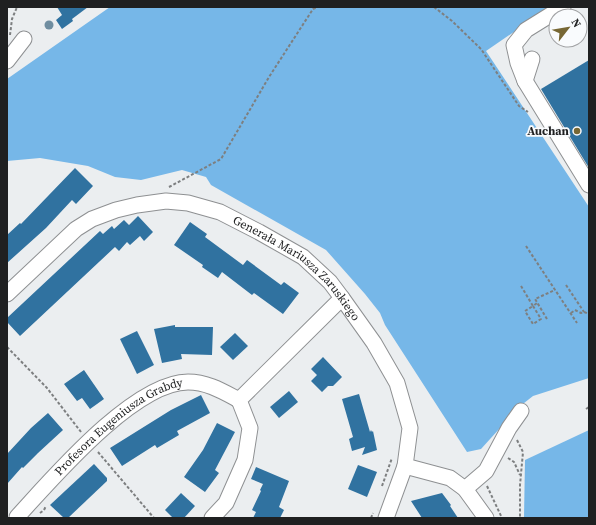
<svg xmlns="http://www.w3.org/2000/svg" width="596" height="525" font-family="'Source Serif 4',serif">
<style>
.forest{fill:#76b7e8}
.building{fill:#3072a0}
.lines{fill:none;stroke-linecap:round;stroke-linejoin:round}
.minor-casing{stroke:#8e9092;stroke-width:17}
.path{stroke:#7d7f80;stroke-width:2;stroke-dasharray:3 2;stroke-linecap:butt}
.minor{stroke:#fff;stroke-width:15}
.tree{fill:#6f8da0}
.poi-dot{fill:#776734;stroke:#f9fbfd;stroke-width:1.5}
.labels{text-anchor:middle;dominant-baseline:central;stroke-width:3.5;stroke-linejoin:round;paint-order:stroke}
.poi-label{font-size:12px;font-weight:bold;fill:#1f2021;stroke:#f9fbfd;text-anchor:end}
.street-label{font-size:12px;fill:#1f2021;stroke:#f9fbfd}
</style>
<rect width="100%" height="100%" fill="#ebeef0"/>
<!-- forest -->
<g class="forest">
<path d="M 110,7 L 550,7 L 486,51 L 589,207 L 589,378 L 533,396 L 519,407 L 481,449 L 467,452 L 385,325 L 380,313 L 365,294 L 326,250 L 211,185 L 206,177 L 182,170 L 141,180 L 115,177 L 88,166 L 40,158 L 7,161 L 7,79 Z"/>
<path d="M 589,430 L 589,518 L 524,518 L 525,460 Z"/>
</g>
<!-- building -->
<g class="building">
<path d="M 57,7 L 88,7 L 72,19 L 73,21 L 62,29 L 56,20 L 62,15 Z"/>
<path d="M 589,60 L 589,168 L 541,89 Z"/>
<path d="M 75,168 L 93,186 L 76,204 L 72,200 L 46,228 L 7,263 L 7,235 L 20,223 L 21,224 Z"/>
<path d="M 138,216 L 153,232 L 144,241 L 140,236 L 130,245 L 127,242 L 119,251 L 115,247 L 20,336 L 7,322 L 7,318 L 100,231 L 103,234 L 112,226 L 114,229 L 124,220 L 129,225 Z"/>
<path d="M 190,222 L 207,234 L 205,237 L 243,265 L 247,260 L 281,285 L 284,282 L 299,293 L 283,314 L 254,293 L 252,295 L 222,272 L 218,278 L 202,267 L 203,265 L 174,245 Z"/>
<path d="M 175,325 L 175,327 L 213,327 L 212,355 L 181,354 L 182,359 L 162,363 L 154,329 Z"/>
<path d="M 137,331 L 154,365 L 137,374 L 120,339 Z"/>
<path d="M 235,333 L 248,346 L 233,360 L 220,347 Z"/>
<path d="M 323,357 L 342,377 L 333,386 L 328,386 L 322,392 L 311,381 L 317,375 L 311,369 Z"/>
<path d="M 84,370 L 104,399 L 90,409 L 82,398 L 77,401 L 64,384 Z"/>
<path d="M 289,391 L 298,402 L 279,418 L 270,407 Z"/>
<path d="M 359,394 L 370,432 L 371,430 L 372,432 L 373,431 L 377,450 L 362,455 L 365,447 L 352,451 L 349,439 L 353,437 L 342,399 Z"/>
<path d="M 201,395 L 210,413 L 177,431 L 179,435 L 157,448 L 155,445 L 122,466 L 110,448 L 171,410 Z"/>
<path d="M 48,413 L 63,430 L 38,453 L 23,468 L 22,467 L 7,484 L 7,454 L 31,428 Z"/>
<path d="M 217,423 L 235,432 L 215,470 L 219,473 L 205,492 L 184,477 L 203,450 Z"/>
<path d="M 94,464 L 107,478 L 107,481 L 68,518 L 64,518 L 50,505 Z"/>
<path d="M 358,465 L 377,472 L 367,497 L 348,489 Z"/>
<path d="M 256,467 L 289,481 L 279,507 L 284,510 L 280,518 L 253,518 L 256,512 L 252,510 L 261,491 L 260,490 L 263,484 L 251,479 Z"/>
<path d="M 181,493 L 195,506 L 184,518 L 173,518 L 165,510 Z"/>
<path d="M 442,493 L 451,505 L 450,506 L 458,518 L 422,518 L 411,501 Z"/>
</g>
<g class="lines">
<!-- minor casing -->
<g class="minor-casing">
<g id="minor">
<path d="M 563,7 L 526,30 L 514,45 L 518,63 L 525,81 L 589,185"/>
<path d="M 7,61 L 24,39"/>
<path d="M 525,81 L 532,59"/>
<path id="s1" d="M 7,294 L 76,229 L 92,219 L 116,210 L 137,205 L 166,201 L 188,203 L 220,212 L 259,232 L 303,257 L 330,282 L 342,298 L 374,343 L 397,383 L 410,428 L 405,466 L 450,478 L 465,489 L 486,518"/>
<path d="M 465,489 L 486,471 L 509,428 L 521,411"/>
<path id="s2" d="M 17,517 C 52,479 134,382 188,382 C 207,382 222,391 239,400"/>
<path d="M 212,518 L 226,503 L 245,460 L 250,428 L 239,400 L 342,298"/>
<path d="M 386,518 L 405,466"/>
</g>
</g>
<!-- path -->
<g class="path">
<path d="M 434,7 L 452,21 L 481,49 L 519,106 L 528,112"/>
<path d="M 10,35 L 12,19 L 17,7"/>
<path d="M 169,187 L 221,159 L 269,77 L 313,9 L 318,7"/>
<path d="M 526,246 L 577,323"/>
<path d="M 566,285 L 584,312"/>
<path d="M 521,286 L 533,306 L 537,303"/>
<path d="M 533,306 L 541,319 L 533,324 L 525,311 Z"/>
<path d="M 571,313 L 575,310 L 581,313 L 584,312 L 589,314"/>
<path d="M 547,319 L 535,299 L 555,290"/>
<path d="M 7,347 L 47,388 L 81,432"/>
<path d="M 586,409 L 589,407"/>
<path d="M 517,440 L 523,452 L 520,485 L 520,518"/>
<path d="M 98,452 L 154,518"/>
<path d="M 508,458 L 514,462 L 520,475"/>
<path d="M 382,486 L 392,458"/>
<path d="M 487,486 L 502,518"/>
<path d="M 40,513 L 44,510 L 46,506"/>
<path d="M 371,518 L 373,513"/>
</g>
<!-- minor -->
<use href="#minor" class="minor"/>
</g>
<!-- trees -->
<circle class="tree" cx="49" cy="25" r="4.5"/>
<!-- markers -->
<circle class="poi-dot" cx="577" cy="131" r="4"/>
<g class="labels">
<!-- poi labels -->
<g class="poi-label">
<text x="569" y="131">Auchan</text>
</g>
<!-- street labels -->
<g class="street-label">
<text stroke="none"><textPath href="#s1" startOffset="342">Generała Mariusza Zaruskiego</textPath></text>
<text stroke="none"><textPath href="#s2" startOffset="138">Profesora Eugeniusza Grabdy</textPath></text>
</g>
</g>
<!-- border -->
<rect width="596" height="525" fill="none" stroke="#1f2021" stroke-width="16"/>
<!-- north arrow -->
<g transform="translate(568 28) rotate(59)"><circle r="19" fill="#f9fbfd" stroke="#a2a3a5"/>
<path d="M0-3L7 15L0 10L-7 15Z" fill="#776734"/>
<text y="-6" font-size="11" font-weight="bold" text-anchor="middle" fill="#1f2021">N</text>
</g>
</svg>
